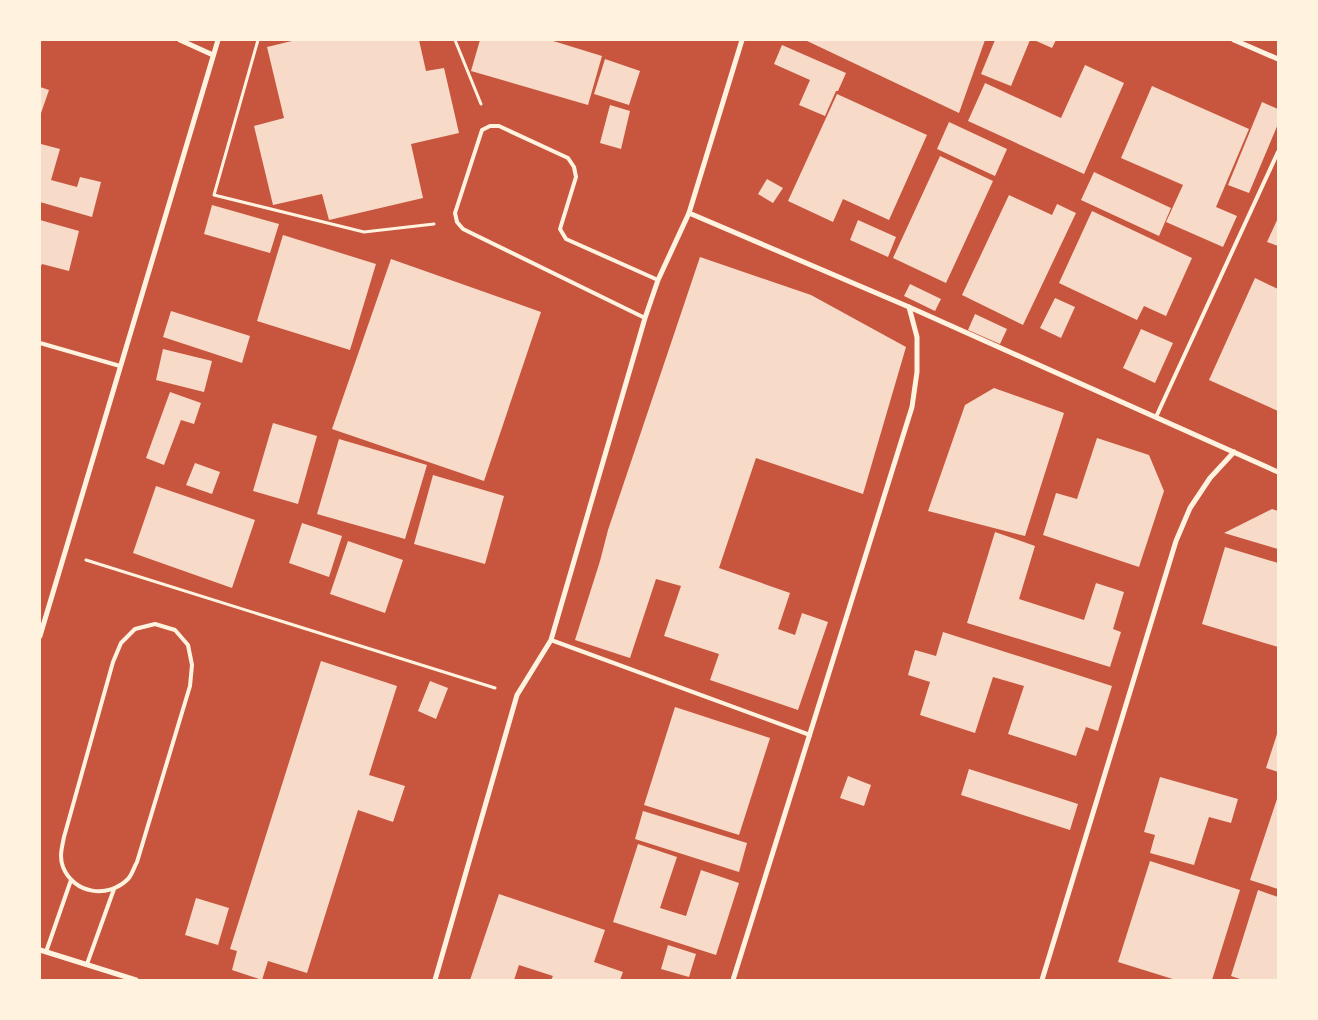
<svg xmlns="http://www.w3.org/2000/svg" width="1318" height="1020" font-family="'Titillium Web',sans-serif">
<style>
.building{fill:#f7dbc8}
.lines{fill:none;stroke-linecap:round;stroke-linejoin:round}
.path{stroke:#fff3e0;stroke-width:3}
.service{stroke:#fff3e0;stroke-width:4}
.minor{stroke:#fff3e0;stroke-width:5}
</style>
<rect width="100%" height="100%" fill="#c8553d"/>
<!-- building -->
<g class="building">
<path d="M 296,40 L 419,40 L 426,71 L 444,68 L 459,133 L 411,144 L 423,198 L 329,220 L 322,194 L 273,205 L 254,126 L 284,118 L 267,47 Z"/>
<path d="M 480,40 L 550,40 L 602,56 L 588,105 L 471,71 Z"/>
<path d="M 805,40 L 985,40 L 959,113 Z"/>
<path d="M 995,40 L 1030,40 L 1011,86 L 981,74 Z"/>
<path d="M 1034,40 L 1056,40 L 1052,48 Z"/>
<path d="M 782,45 L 846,73 L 838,91 L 836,91 L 825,116 L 799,105 L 810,80 L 774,64 Z"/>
<path d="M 605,59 L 640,71 L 629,105 L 594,94 Z"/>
<path d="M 1085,65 L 1124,83 L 1084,174 L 968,121 L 985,83 L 1061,118 Z"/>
<path d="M 1152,86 L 1249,129 L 1216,207 L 1237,216 L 1223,247 L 1166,222 L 1183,185 L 1121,158 Z"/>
<path d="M 40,87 L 49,90 L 40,116 Z"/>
<path d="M 837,94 L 927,135 L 889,220 L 843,199 L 833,222 L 788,201 Z"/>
<path d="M 1262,102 L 1278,109 L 1278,124 L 1249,193 L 1228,185 Z"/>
<path d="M 610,105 L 630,111 L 621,149 L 600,143 Z"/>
<path d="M 949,122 L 1007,149 L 995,176 L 937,149 Z"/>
<path d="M 41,144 L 60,149 L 51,180 L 77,187 L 80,177 L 101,182 L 92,217 L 40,202 Z"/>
<path d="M 940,156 L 993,181 L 946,283 L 893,258 Z"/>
<path d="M 1094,172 L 1171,208 L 1159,236 L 1081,200 Z"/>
<path d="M 767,179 L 783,188 L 773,203 L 758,194 Z"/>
<path d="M 1009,195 L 1052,215 L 1057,204 L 1076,213 L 1023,325 L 962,295 Z"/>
<path d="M 212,205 L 279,224 L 270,253 L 204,234 Z"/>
<path d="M 1092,211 L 1192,258 L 1166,316 L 1144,306 L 1137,320 L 1059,283 Z"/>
<path d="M 1278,218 L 1278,246 L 1267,242 Z"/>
<path d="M 40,220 L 79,231 L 69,271 L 42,264 L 40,268 Z"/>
<path d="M 858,220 L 896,237 L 888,257 L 850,240 Z"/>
<path d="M 283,235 L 376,264 L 350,350 L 257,321 Z"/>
<path d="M 700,257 L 811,295 L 906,347 L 863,494 L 756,458 L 719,568 L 790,593 L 778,629 L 795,635 L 802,613 L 828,622 L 798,710 L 710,680 L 719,654 L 664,636 L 681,586 L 656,579 L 630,658 L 575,640 L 600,561 L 608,530 Z"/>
<path d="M 391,259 L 541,312 L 484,481 L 332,429 Z"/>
<path d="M 1255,278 L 1278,289 L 1278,411 L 1209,380 Z"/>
<path d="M 910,284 L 941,299 L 935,311 L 904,296 Z"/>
<path d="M 1055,298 L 1075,307 L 1061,338 L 1040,328 Z"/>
<path d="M 171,311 L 250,336 L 242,363 L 163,337 Z"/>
<path d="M 975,314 L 1007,329 L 1000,344 L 968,330 Z"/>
<path d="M 1141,329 L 1173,343 L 1155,383 L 1123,368 Z"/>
<path d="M 163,349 L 212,361 L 204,392 L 156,380 Z"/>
<path d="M 994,388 L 1064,413 L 1025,536 L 928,511 L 965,405 Z"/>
<path d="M 170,392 L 201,403 L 194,424 L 181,420 L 164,465 L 146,458 Z"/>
<path d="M 273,423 L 317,436 L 298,504 L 253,491 Z"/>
<path d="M 1097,438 L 1149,455 L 1164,491 L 1139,567 L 1043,535 L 1056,493 L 1077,499 Z"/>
<path d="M 339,439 L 427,465 L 405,539 L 317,514 Z"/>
<path d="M 195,463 L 220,472 L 212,494 L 186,485 Z"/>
<path d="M 433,475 L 504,496 L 485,564 L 414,544 Z"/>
<path d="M 156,486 L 255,520 L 232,588 L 133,553 Z"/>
<path d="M 1272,509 L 1278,511 L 1278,549 L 1224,533 Z"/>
<path d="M 302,523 L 342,536 L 329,577 L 289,563 Z"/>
<path d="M 995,532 L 1035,546 L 1019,599 L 1084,620 L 1096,583 L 1124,592 L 1113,629 L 1121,632 L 1110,667 L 967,623 Z"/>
<path d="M 348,541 L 403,560 L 385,613 L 330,594 Z"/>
<path d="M 1225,547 L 1278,563 L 1278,647 L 1202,624 Z"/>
<path d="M 943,632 L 1112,686 L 1098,731 L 1086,727 L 1076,756 L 1008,734 L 1024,686 L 993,677 L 975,733 L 920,715 L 930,682 L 908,675 L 915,650 L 936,656 Z"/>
<path d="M 321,661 L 397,686 L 369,775 L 405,786 L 393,822 L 358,810 L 307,973 L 268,961 L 262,980 L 232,970 L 237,951 L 230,949 Z"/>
<path d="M 430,681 L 448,688 L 436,719 L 418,711 Z"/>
<path d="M 675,707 L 770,738 L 739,835 L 644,805 Z"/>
<path d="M 1278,731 L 1278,772 L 1266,768 Z"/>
<path d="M 969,769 L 1078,804 L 1070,830 L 961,795 Z"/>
<path d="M 848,776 L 871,785 L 864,806 L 840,798 Z"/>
<path d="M 1160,777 L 1238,799 L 1231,823 L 1209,817 L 1194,865 L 1150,853 L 1155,835 L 1144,832 Z"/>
<path d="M 1278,796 L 1278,889 L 1250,880 Z"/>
<path d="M 643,811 L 747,843 L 739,872 L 635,839 Z"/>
<path d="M 638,844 L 677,857 L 660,908 L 686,916 L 701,870 L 739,883 L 716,955 L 613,922 Z"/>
<path d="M 1150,861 L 1240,890 L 1212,980 L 1176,980 L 1118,962 Z"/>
<path d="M 1258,890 L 1278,897 L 1278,980 L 1243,980 L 1231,976 Z"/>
<path d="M 499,894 L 605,930 L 594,962 L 623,972 L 620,980 L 551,980 L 553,976 L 519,965 L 514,980 L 470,980 Z"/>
<path d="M 196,898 L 229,908 L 218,945 L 185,935 Z"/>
<path d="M 668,945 L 696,954 L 689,977 L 661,969 Z"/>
</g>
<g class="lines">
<!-- path -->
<g class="path">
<path d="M 258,40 L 214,195 L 364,232 L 434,224"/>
<path d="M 455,40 L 481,104"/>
<path d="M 86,560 L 495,688"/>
</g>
<!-- service -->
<g class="service">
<path d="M 645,318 L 463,229 L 457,222 L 455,213 L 482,130 L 490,126 L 499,126 L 568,158 L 574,167 L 576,177 L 560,229 L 566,239 L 658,280"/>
<path d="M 40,343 L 120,366"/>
<path d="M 1156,417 L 1278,152"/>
<path d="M 155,624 L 175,630 L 188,645 L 192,665 L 190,686 L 137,862 C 134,867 132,875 128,879 C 108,899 74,894 63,867 C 59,857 62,847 64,837 L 113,662 L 121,643 L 135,629 Z"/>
<path d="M 551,640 L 810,735"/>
<path d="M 46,952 L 71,880"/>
<path d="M 87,964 L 114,889"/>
</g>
<!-- minor -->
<g class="minor">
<path d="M 180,40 L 213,55"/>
<path d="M 1234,40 L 1278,59"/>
<path d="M 689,213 L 909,307 L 1278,472"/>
<path d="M 40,636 L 218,40"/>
<path d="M 40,950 L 136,980"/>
<path d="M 435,980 L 517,695 L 551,640 L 645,318 L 658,280 L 689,213 L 742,40"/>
<path d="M 733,980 L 912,407 L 917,372 L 917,337 L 909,307"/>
<path d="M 1042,980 L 1176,541 L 1190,508 L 1210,478 L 1234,452"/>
</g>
</g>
<!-- border -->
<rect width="1318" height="1020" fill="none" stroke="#fff3e0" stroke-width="82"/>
</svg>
